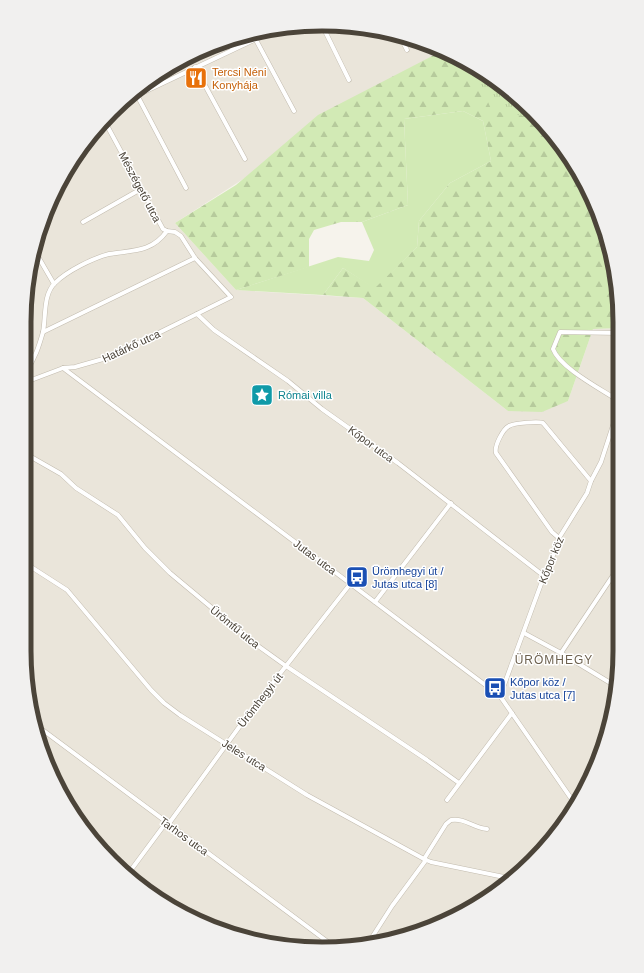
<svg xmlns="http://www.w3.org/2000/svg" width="644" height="973" font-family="Arial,sans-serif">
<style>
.residential{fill:#eae5da}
.grass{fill:#d2eab5}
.forest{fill:url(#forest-firs)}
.park{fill:url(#park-tufts)}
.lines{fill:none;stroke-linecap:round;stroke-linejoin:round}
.minor-casing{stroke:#c2bbae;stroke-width:5}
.minor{stroke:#fff;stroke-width:4}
.labels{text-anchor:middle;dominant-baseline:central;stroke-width:3;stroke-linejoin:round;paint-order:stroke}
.food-label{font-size:11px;fill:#c56008;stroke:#fff;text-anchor:start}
.street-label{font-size:11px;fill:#4b4439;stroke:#fff}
.culture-label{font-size:11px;fill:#0d838f;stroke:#fff;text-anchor:start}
.transit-label{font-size:11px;fill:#164399;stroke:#fff;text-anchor:start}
.neighbourhood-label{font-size:12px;letter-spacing:1px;fill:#6e6250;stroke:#fff}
.rim{fill:none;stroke:#4b4439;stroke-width:5}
</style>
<defs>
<pattern id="forest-firs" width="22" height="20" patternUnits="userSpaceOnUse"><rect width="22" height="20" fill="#d2eab5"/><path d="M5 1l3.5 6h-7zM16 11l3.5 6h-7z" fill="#b6ca9c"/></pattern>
<pattern id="park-tufts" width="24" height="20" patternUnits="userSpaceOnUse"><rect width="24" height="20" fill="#d2eab5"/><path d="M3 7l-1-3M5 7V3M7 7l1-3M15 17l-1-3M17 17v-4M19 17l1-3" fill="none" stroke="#b6ca9c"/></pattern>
</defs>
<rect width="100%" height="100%" fill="#f6f3ec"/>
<!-- residential -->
<path class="residential" d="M 303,25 L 361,27 L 418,40 L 442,51 L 175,223 L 236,290 L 363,298 L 508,411 L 568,401 L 593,329 L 619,328 L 617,690 L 589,783 L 546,848 L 471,909 L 399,939 L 302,948 L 208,926 L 140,887 L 74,817 L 40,747 L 24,651 L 27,283 L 55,190 L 98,125 L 141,85 L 190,55 L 245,34 Z"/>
<!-- grass -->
<path class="grass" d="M 463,111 L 483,121 L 491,161 L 450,183 L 419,221 L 417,247 L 375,289 L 343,268 L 323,295 L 236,290 L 338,257 L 369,261 L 374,250 L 362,222 L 408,205 L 404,119 Z"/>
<!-- forest -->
<path class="forest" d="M 442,51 L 471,64 L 519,98 L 559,141 L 589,190 L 610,245 L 619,303 L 619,328 L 593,329 L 568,401 L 542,412 L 508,411 L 363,298 L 323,295 L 343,268 L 375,288 L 417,247 L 419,221 L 450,183 L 491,161 L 483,121 L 463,111 L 404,119 L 408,205 L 362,222 L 341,222 L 314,230 L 309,239 L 309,267 L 236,290 L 175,223 L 236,185 L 318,115 Z"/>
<!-- park -->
<path class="park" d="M 480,70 L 519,98 L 534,114 L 524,116 L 492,111 L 479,82 Z"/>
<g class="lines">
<!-- minor casing -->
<g class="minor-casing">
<g id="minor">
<path d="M 322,25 L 349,80"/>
<path d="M 400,36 L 407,50"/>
<path d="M 229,40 L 232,49"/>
<path d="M 256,40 L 294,111"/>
<path d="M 195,67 L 245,159"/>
<path d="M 137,95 L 186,188"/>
<path d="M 123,102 L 277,29"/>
<path d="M 83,222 L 141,189"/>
<path d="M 36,253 L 54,284"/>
<path d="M 197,314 L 214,330 L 288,381 L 322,409 L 398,463 L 544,576"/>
<path d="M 43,332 L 195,258"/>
<path d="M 63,368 L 500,696 L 575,804"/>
<path d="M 26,371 C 35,359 39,346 43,332 C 46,317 43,294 55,283 C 67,271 93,258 109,254 C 132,250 151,253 167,231"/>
<path d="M 26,382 L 63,368 L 75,367 L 110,357 L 231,297 L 195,258 L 181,236 L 175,232 L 167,231 L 163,229 L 104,120"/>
<path d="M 619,401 C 601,389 560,368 553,349 L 560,332 L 619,333"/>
<path d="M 26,454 L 61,474 L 76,488 L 118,515 L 145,548 L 170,573 L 254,643 L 286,666 L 427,760 L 459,783"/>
<path d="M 559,538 L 552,532 L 496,453 C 494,446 503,429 509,426 C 514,423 539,421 543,423 L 591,481"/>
<path d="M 25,563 L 67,590 L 151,690 L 164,703 L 180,715 L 307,795 L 424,859 L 431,862 L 509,878"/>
<path d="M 375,602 L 451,503"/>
<path d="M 524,633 L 561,653 L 617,687"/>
<path d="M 561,653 L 618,568"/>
<path d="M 500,696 L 544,576 L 549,567 L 559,538 L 587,493 L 591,481 L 601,462 L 619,407"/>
<path d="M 36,725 L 332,945"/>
<path d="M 447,800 L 512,713"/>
<path d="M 424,859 L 446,824 L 451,820 C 466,818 473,828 487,829"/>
<path d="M 128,874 L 165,824 L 170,822 L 253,708 L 351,583"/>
<path d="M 369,942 L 392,906 L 426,860"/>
</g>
</g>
<!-- minor -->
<use href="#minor" class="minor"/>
</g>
<!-- icons -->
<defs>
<g id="restaurant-square" transform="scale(1.15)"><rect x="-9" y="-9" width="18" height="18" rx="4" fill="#e8710a" stroke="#fff"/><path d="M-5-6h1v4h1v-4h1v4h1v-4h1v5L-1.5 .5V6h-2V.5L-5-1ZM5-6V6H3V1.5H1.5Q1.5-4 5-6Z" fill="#fff"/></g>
<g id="sight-square" transform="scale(1.15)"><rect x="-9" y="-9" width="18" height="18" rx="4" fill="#0f9aa8" stroke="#fff"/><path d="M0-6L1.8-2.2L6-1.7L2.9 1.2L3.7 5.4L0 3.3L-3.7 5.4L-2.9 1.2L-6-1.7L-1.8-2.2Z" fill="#fff"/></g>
<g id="bus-square" transform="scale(1.15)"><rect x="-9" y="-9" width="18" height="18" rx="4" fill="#1a4fb4" stroke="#fff"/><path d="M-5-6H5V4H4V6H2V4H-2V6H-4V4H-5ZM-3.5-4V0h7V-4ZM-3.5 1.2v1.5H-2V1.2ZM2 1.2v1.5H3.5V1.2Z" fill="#fff"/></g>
</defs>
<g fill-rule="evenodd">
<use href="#restaurant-square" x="196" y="78"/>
<use href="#sight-square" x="262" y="395"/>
<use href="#bus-square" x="357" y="577"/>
<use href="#bus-square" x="495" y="688"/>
</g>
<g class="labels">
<!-- food labels -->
<g class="food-label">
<text x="212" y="72">Tercsi Néni<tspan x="212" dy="13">Konyhája</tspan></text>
</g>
<!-- street labels -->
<g class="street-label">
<text transform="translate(140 187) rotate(62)">Mészégető utca</text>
<text transform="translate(131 346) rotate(-25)">Határkő utca</text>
<text transform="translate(371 444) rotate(36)">Kőpor utca</text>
<text transform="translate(315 557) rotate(37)">Jutas utca</text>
<text transform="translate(551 560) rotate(-68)">Kőpor köz</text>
<text transform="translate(235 627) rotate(39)">Ürömfű utca</text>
<text transform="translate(260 700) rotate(-52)">Ürömhegyi út</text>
<text transform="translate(244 755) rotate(32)">Jeles utca</text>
<text transform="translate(184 836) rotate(36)">Tarhos utca</text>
</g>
<!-- culture labels -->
<g class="culture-label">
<text x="278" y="395">Római villa</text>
</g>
<!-- transit labels -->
<g class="transit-label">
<text x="372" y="571">Ürömhegyi út /<tspan x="372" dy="13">Jutas utca [8]</tspan></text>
<text x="510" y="682">Kőpor köz /<tspan x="510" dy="13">Jutas utca [7]</tspan></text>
</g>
<!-- neighbourhood labels -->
<g class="neighbourhood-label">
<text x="554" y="660">ÜRÖMHEGY</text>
</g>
</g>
<!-- crop -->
<path d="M0 0H644V973H0ZM322 31H322A291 291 0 0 1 613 322V651A291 291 0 0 1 322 942H322A291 291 0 0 1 31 651V322A291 291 0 0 1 322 31Z" fill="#f1f0ef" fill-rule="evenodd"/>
<path class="rim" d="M322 31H322A291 291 0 0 1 613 322V651A291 291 0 0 1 322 942H322A291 291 0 0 1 31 651V322A291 291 0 0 1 322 31Z"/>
</svg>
